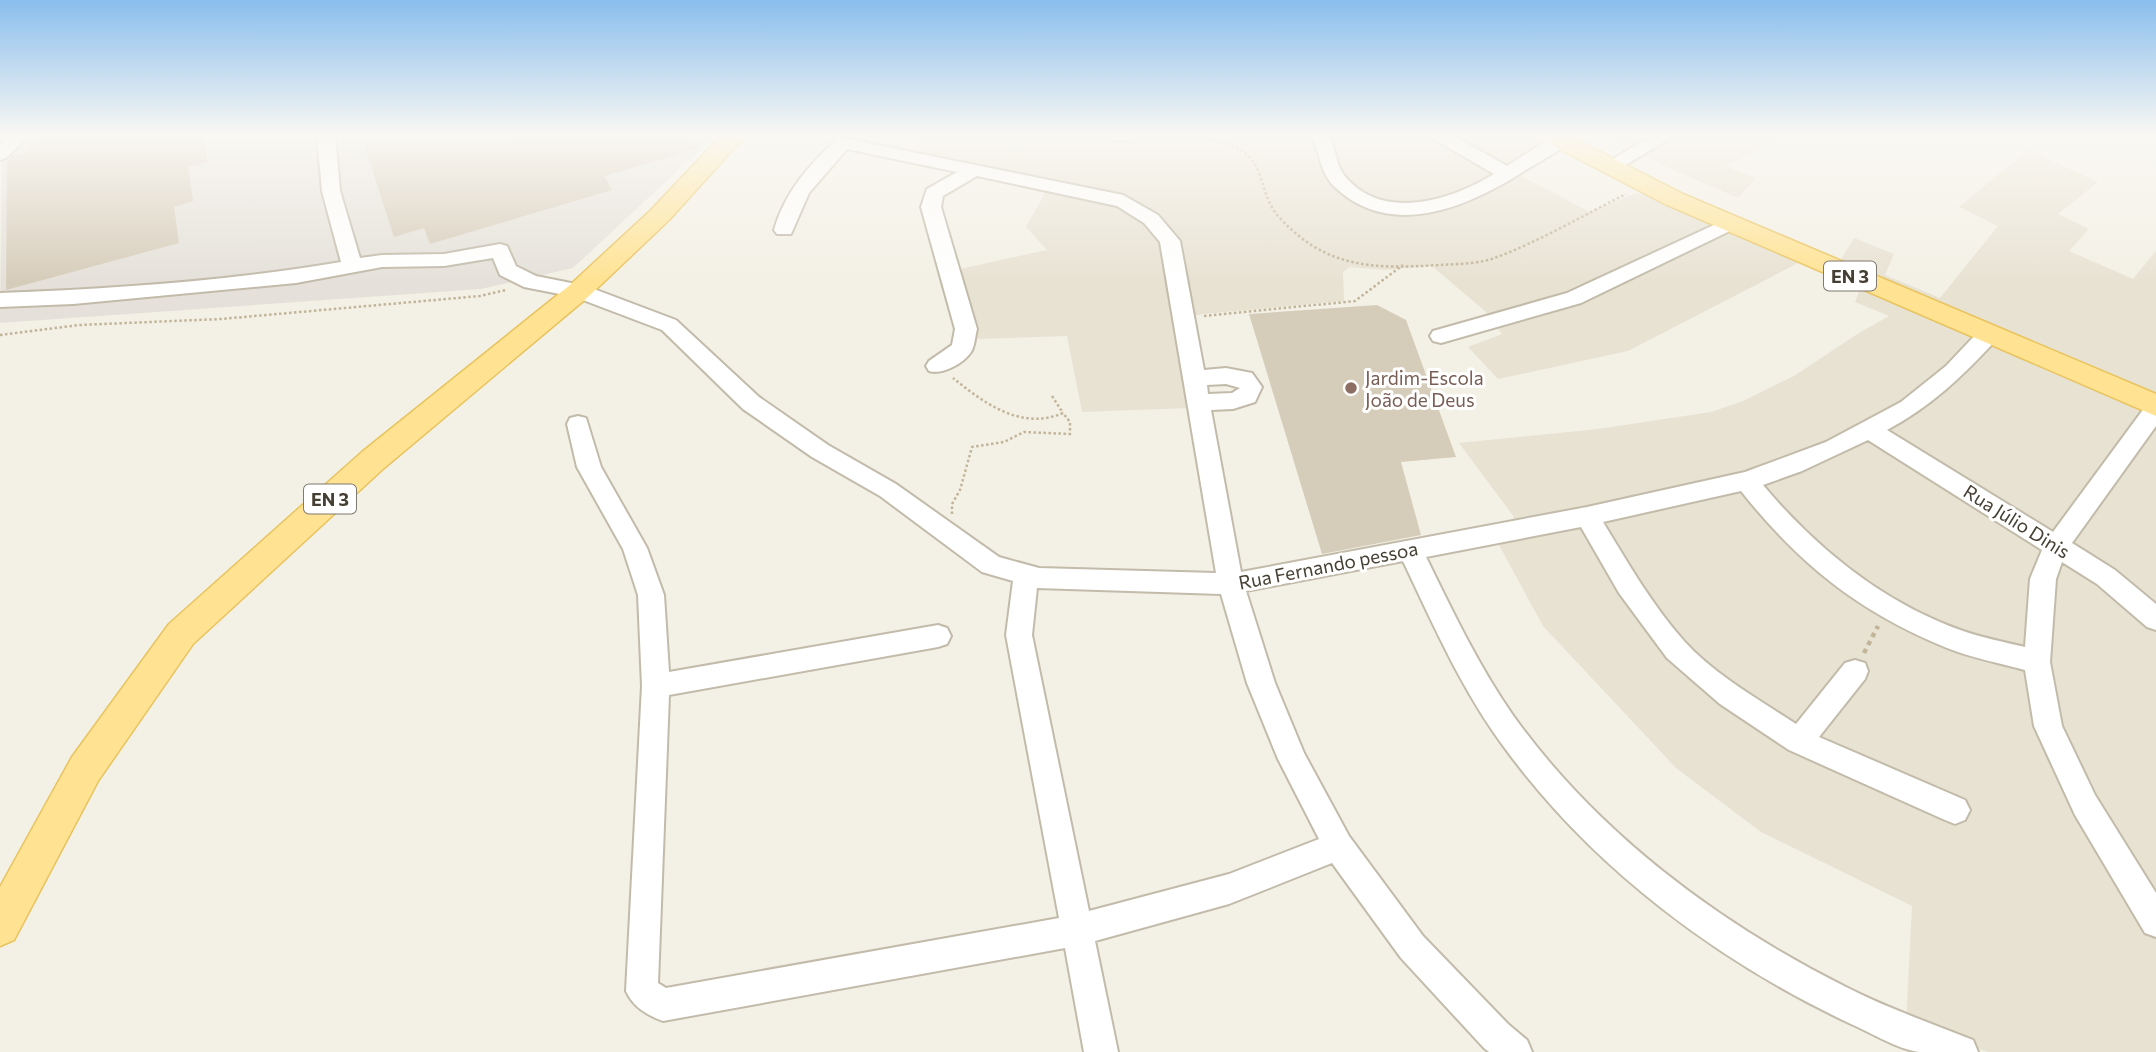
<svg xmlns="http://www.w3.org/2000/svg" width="2156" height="1052" font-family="Commissioner,sans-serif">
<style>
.residential{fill:#e8e2d3}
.industrial{fill:#e5e1da}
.building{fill:#d6ccba}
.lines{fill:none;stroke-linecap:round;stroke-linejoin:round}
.minor-casing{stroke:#c2bbaa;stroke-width:4}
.major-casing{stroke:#e9c35d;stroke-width:3}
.path-far1{stroke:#c2b498;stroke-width:2.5;stroke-dasharray:2.5 2.5;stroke-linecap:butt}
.path{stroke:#c2b498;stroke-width:4.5;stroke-dasharray:4.5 4.5;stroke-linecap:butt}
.minor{fill:#fff;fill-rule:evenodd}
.major{fill:#ffe393;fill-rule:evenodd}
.education-dot{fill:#8d6e63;stroke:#fff;stroke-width:2.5}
.labels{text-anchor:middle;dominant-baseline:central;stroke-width:6;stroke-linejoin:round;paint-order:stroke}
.shield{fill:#fff;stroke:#7e7971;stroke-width:2}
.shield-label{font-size:18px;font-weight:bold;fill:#464034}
.education-label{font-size:19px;fill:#785e54;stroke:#fff;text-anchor:start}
.street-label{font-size:19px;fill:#464034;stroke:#fff}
</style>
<rect width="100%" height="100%" fill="#f3f0e5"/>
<!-- residential -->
<g class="residential">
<path d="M 925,135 L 1535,135 L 1541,140 L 1538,145 L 1513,165 L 1521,176 L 1590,212 L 1636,193 L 1654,196 L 1802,261 L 1628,351 L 1498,379 L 1468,347 L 1502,334 L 1486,312 L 1432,266 L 1386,270 L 1350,267 L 1343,272 L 1344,301 L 1203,314 L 1173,320 L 1189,408 L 1082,412 L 1067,336 L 978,339 L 960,269 L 1047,250 L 1026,227 L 1045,193 L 1039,179 L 912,151 Z"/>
<path d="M 1604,135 L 1794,135 L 1725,166 L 1756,178 L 1738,198 L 1660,164 Z"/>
<path d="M 2028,150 L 2098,182 L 2058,214 L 2089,229 L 2069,251 L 2133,279 L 2156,251 L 2156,1052 L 1988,1052 L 1906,1024 L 1912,906 L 1761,832 L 1676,768 L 1543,626 L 1499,545 L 1514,517 L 1459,443 L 1598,429 L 1711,412 L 1743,401 L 1794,376 L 1859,333 L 1889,316 L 1855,302 L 1861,287 L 1832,274 L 1854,238 L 1894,254 L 1885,275 L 1940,298 L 1998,226 L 1959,207 Z"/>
</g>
<!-- industrial -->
<path class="industrial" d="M 2,135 L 716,135 L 573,268 L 481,289 L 0,323 Z"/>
<!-- building -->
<g class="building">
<path d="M 49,135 L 203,135 L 208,162 L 188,167 L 193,201 L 174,207 L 179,243 L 6,290 L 7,161 L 12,155 L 27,152 L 28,140 Z"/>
<path d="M 361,135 L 688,135 L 697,149 L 604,176 L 612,190 L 430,244 L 424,228 L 394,237 Z"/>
<path d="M 1377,305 L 1406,320 L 1456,457 L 1401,462 L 1421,535 L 1322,554 L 1249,314 Z"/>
</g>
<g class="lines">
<!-- minor casing -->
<g class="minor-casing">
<g id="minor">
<path d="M 10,135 L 29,135 L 6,158 L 0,160 L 0,144 Z"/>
<path d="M 317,135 L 335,135 L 340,191 L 360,258 L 382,255 L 444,254 L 500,244 L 507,246 L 516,266 L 536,276 L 586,286 L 676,320 L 759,397 L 828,445 L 896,484 L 999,557 L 1039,568 L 1216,573 L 1160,242 L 1144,223 L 1117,206 L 977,176 L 943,196 L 941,207 L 977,329 C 975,336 975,346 971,352 C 963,364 942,375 929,371 L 926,366 L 929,361 L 952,345 L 955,329 L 921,207 L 927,189 L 957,172 L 847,149 L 809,193 L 791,234 L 777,234 L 774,230 C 785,192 809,165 837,139 L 843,138 L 1123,195 L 1158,215 L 1180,241 L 1204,370 L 1226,368 L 1252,373 L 1262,387 L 1255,402 L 1233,409 L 1211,410 L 1241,572 L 1587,507 L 1745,472 L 1826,442 L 1901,402 L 1946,366 L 1980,330 L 1988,328 L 1996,330 L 1999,335 L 1996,340 C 1963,376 1930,407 1887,430 L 2053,532 L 2148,403 L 2156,401 L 2156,426 L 2072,543 L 2115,570 L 2156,604 L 2156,630 L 2147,627 L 2097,584 L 2062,562 L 2056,579 L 2050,662 L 2062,726 L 2095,795 L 2156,893 L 2156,937 L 2145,933 L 2075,815 L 2034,726 L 2025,670 C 1999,663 1972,658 1947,648 C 1859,612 1800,565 1741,491 L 1603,522 C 1628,563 1652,605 1684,641 C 1715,675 1758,699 1796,724 L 1845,663 L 1855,660 L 1865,663 L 1868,671 L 1865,679 L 1819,737 L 1965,800 L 1970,810 L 1965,820 L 1955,824 L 1945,820 L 1789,750 L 1720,704 L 1667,658 L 1619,593 L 1581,527 L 1426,557 C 1452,610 1478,665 1512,714 C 1596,832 1718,923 1846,987 C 1887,1008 1930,1023 1973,1040 L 1978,1052 C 1959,1052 1938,1052 1919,1052 C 1897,1049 1872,1033 1851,1024 C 1719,962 1594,869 1507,751 C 1463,693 1434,626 1403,561 L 1246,591 L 1275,683 L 1304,753 L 1349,836 L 1423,936 L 1508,1024 L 1527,1040 L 1532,1052 L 1489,1052 L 1484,1048 L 1401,958 L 1332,863 L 1229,904 L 1095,941 L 1118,1052 L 1084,1052 L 1065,948 L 663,1021 C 647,1015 633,1007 626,991 L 642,686 L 638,595 L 623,549 L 577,467 L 567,424 L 570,418 L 578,416 L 586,418 L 601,467 L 647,548 L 664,595 L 669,672 L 938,625 L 947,628 L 951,636 L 947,644 L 938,647 L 669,695 L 658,983 L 666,988 L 1059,918 L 1006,635 L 1013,581 L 982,572 L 880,496 L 812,457 L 743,409 L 662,330 L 575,297 L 524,287 L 500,275 L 493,258 L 444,266 L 382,267 L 296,283 L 73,304 L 0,307 L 0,293 C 113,289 229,281 341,262 L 322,191 ZM 1226,384 L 1240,388 L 1232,393 L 1208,394 L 1207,385 ZM 1868,440 L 2042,550 L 2030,579 L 2025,647 C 2004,642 1983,638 1963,631 C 1883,603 1816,548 1763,485 L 1802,471 ZM 1037,588 L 1221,594 L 1247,683 L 1278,759 L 1319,839 L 1229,874 L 1089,911 L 1032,635 Z"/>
<path d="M 1106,135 L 1137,135 C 1131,143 1112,143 1106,135 Z"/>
<path d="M 1311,135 L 1329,135 C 1336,147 1335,164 1344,175 C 1382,223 1452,200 1494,174 L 1434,139 L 1431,135 L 1452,135 L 1507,166 L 1554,136 L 1560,135 L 1569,140 C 1560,152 1542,160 1529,168 C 1474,204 1394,242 1336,188 C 1319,173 1321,153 1311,135 Z"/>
<path d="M 1653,135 L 1675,135 L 1616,171 L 1609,173 L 1600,167 Z"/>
<path d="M 1729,218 L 1736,220 L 1739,224 L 1736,228 L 1581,303 L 1441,343 L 1433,341 L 1430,336 L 1433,331 L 1567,293 Z"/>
</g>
</g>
<!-- major casing -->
<g class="major-casing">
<g id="major">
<path d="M 722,135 L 746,135 L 669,220 L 588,297 L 384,468 L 193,644 L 98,781 L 14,940 L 0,946 L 0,887 L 72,757 L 169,624 L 362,452 L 570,285 L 651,210 Z"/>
<path d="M 1539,135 L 1567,135 L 1683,194 L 2156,394 L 2156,416 L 1665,204 L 1542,140 Z"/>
</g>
</g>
<!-- path-far1 -->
<g class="path-far1">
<path d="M 1173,135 C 1205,140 1246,137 1259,173 C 1265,189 1267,204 1279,217 C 1326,269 1374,269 1439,265 C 1458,264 1480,264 1497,257 C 1538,242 1586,214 1626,194"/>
<path d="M 1204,316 L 1355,301 L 1403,265"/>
<path d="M 0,335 L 79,325 L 221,319 L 480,296 L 506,290"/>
<path d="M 1052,396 L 1063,413"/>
<path d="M 952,514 L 952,504 L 960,490 L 972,447 L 1004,442 L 1024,432 L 1070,434 L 1070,422 L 1063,413 C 1021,431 984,403 953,378"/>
</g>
<!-- path -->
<path class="path" d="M 1864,653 L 1878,626"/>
<!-- minor -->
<use href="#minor" class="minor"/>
<!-- major -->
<use href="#major" class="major"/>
</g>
<!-- sky -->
<linearGradient id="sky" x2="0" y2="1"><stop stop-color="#8abeed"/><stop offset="0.48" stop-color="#faf8f3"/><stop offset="1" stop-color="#faf8f3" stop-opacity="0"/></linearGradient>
<rect width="2156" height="282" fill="url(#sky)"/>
<!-- markers -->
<circle class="education-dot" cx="1351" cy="388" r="7"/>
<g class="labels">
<!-- shield labels -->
<g class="shield">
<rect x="1824" y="261.5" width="52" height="29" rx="5"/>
<rect x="304" y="484.5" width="52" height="29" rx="5"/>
</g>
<g class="shield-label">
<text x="1850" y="276">EN 3</text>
<text x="330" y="499">EN 3</text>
</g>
<!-- education labels -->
<g class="education-label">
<text x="1365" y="377">Jardim-Escola<tspan x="1365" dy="22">João de Deus</tspan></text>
</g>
<!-- street labels -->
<g class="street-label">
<text transform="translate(2017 521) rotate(32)">Rua Júlio Dinis</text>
<text transform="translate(1328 565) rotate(-11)">Rua Fernando pessoa</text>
</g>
</g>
</svg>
